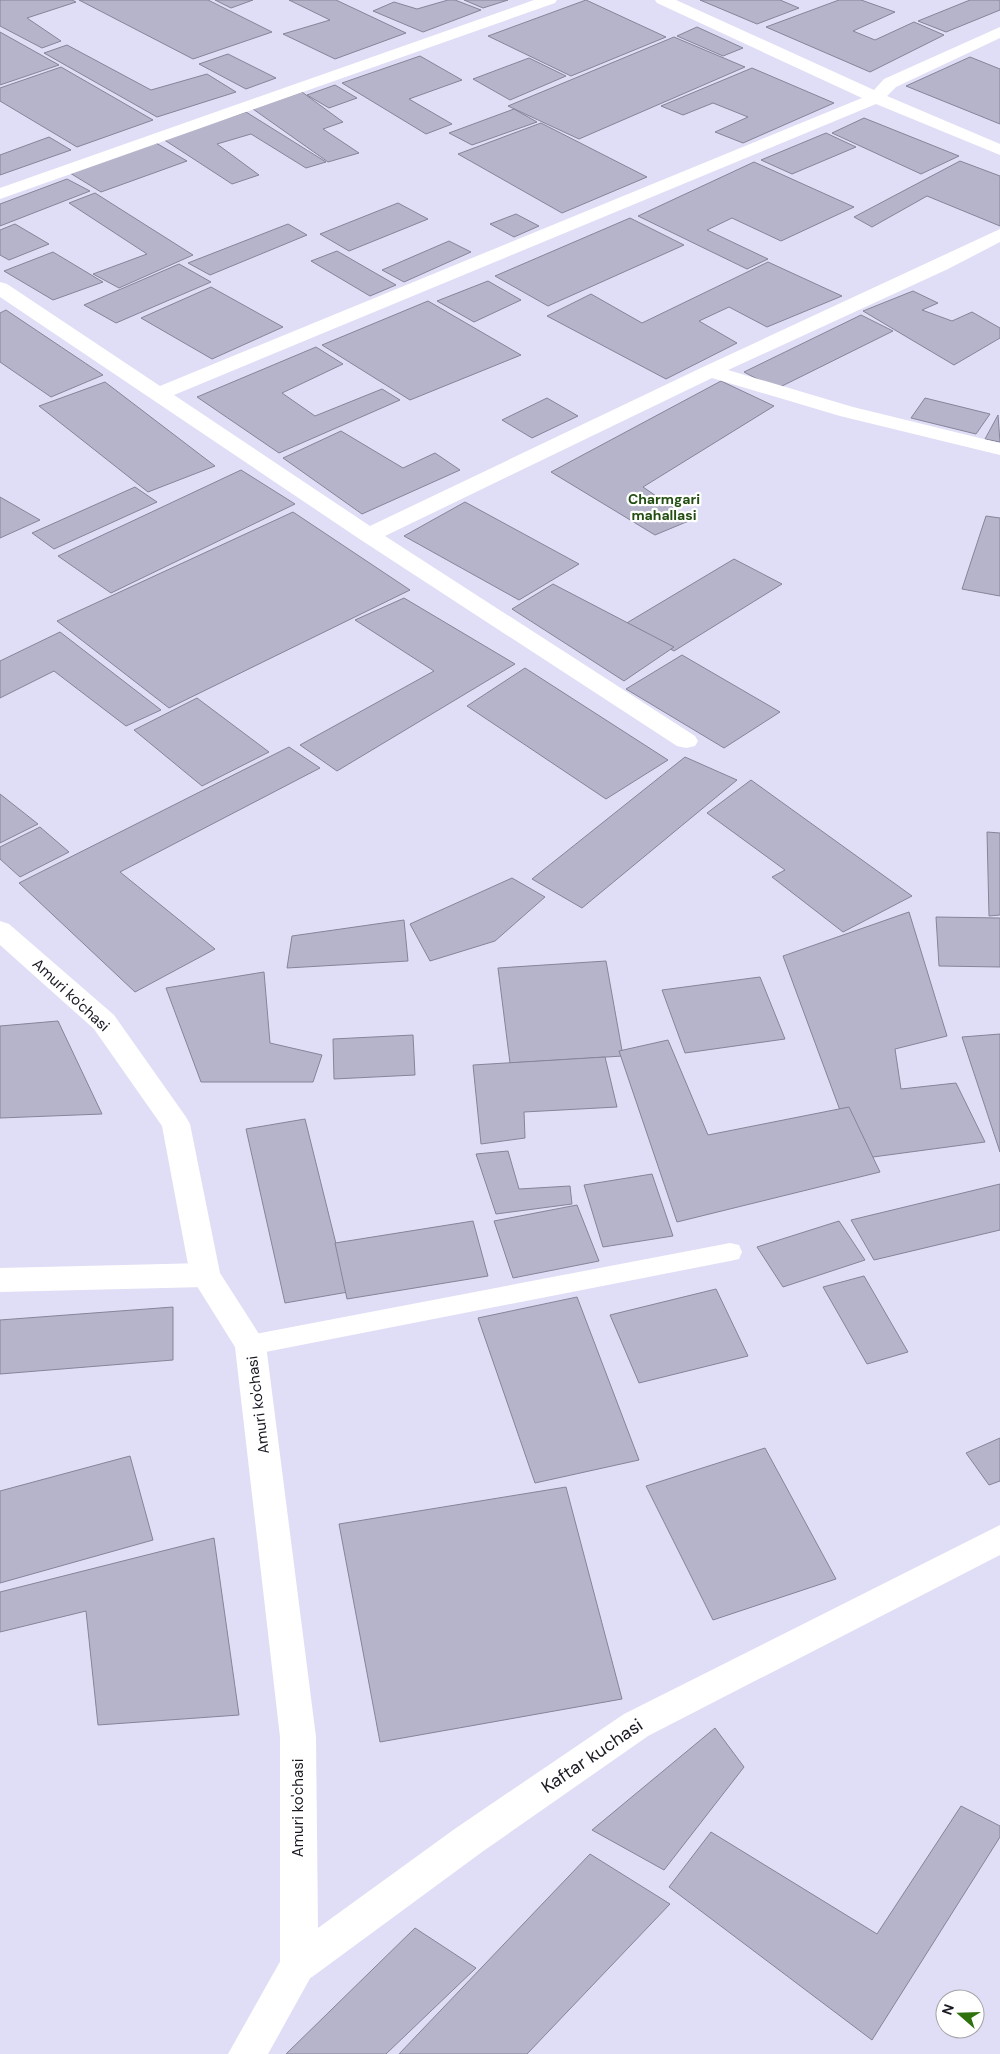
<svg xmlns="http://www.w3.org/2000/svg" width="1000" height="2054" font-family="'DM Sans',sans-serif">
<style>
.building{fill:#b6b4cb;stroke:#858499}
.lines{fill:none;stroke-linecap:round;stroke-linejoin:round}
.service{fill:#fff;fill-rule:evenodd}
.minor{fill:#fff;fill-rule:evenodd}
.tertiary{fill:#fff;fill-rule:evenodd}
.labels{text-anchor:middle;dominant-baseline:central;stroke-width:4.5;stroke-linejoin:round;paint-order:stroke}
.far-neighbourhood-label{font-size:14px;font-weight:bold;fill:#234e12;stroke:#fff}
.street-label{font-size:15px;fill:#1a1922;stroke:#fff}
.near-street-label{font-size:18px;fill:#1a1922;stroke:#fff}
</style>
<rect width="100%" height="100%" fill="#e0def6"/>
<!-- building -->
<g class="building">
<path d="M 0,0 L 72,0 L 76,2 L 27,18 L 61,41 L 42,48 L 0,26 Z"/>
<path d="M 79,0 L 208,0 L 272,32 L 193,59 Z"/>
<path d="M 215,0 L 253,0 L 231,8 Z"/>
<path d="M 289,0 L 336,0 L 406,33 L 335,59 L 283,34 L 330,20 Z"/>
<path d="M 448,0 L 455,0 L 481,10 L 423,32 L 373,11 L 394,2 L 417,9 Z"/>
<path d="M 464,0 L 508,0 L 483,8 Z"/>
<path d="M 586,0 L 666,37 L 571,76 L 488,36 Z"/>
<path d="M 700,0 L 780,0 L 799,8 L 757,24 Z"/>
<path d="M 839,0 L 861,0 L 895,12 L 853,31 L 875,40 L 914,22 L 944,35 L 870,72 L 766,27 Z"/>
<path d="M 970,0 L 998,0 L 1000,1 L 1000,10 L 946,32 L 918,21 Z"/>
<path d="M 697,27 L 743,48 L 723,56 L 677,36 Z"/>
<path d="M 0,32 L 59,65 L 0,85 Z"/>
<path d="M 674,37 L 745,67 L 579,139 L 508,106 Z"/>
<path d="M 67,45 L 151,90 L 207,74 L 236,92 L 157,117 L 44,53 Z"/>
<path d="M 228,54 L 276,78 L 246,89 L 199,64 Z"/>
<path d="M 420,56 L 462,80 L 409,99 L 452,124 L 426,134 L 342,83 Z"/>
<path d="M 970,57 L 1000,69 L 1000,124 L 906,86 Z"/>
<path d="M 529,58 L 566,76 L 510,100 L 473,79 Z"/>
<path d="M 61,67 L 153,120 L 77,147 L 0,101 L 0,88 Z"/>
<path d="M 752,68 L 834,103 L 743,143 L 715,132 L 748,117 L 713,103 L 683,115 L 661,106 Z"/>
<path d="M 335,85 L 357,98 L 329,108 L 307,95 Z"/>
<path d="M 302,92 L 343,122 L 323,129 L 359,153 L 328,162 L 253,109 Z"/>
<path d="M 514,109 L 537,122 L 472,145 L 449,133 Z"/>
<path d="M 246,112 L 326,162 L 306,168 L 251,134 L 217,144 L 259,175 L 232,184 L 163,139 Z"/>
<path d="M 864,118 L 959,156 L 921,174 L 832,133 Z"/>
<path d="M 541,123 L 647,177 L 562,213 L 458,154 Z"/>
<path d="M 826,133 L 856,147 L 792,174 L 761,160 Z"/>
<path d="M 49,137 L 71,150 L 0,175 L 0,155 Z"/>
<path d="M 156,143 L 187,161 L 101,192 L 70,173 Z"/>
<path d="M 960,161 L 1000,176 L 1000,226 L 927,196 L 872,227 L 854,217 Z"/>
<path d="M 754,162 L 854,207 L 781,241 L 732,218 L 707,230 L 768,259 L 747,269 L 638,216 Z"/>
<path d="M 67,179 L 90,191 L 0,226 L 0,204 Z"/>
<path d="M 95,193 L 193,255 L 119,288 L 93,274 L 147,254 L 69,203 Z"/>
<path d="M 398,203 L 428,219 L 349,251 L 320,234 Z"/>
<path d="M 516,214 L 539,226 L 514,237 L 490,224 Z"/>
<path d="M 630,218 L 684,245 L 548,306 L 495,276 Z"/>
<path d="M 15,224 L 49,244 L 9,260 L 0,255 L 0,230 Z"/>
<path d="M 288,224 L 307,235 L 210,275 L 188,263 Z"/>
<path d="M 449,241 L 471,252 L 404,282 L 382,270 Z"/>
<path d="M 337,251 L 396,285 L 370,296 L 311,261 Z"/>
<path d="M 53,252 L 103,282 L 53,300 L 4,271 Z"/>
<path d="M 768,262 L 842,296 L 767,327 L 729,307 L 699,321 L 737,343 L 666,379 L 547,316 L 591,294 L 642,323 Z"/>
<path d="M 179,264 L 211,282 L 116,323 L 84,305 Z"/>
<path d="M 488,281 L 521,300 L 474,322 L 437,301 Z"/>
<path d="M 211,287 L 283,327 L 212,359 L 141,318 Z"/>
<path d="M 913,291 L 938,303 L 922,310 L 952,321 L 972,312 L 1000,328 L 1000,338 L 954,365 L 863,311 Z"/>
<path d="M 428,301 L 521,355 L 410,400 L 322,345 Z"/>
<path d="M 6,310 L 103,375 L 51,397 L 0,362 L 0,313 Z"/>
<path d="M 861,315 L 893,331 L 776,389 L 744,372 Z"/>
<path d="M 316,347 L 343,364 L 282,393 L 315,416 L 382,389 L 400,400 L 279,453 L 197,397 Z"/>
<path d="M 721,381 L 774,406 L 643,487 L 691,520 L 655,535 L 551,472 Z"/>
<path d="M 105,382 L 215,466 L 148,492 L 39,406 Z"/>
<path d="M 547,398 L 578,416 L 532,438 L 502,420 Z"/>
<path d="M 925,398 L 990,414 L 976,434 L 911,418 Z"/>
<path d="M 998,415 L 1000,442 L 985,439 Z"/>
<path d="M 341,431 L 403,468 L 435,453 L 460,470 L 362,514 L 283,458 Z"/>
<path d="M 241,470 L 295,504 L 111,593 L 58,556 Z"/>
<path d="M 135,487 L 157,502 L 54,549 L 32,533 Z"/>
<path d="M 0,497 L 40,520 L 0,538 Z"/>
<path d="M 465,502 L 579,564 L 519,600 L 404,536 Z"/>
<path d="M 293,512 L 410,590 L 169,708 L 57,621 Z"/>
<path d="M 986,516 L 1000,518 L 1000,596 L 962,589 Z"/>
<path d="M 734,559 L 782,584 L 674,651 L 625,624 Z"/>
<path d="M 553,584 L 674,647 L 624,681 L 512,609 Z"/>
<path d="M 404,598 L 515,664 L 337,771 L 300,745 L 434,671 L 355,620 Z"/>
<path d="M 60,632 L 161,710 L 126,726 L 54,671 L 0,698 L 0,661 Z"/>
<path d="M 682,655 L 780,712 L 724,748 L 626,689 Z"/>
<path d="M 525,668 L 668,760 L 606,799 L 467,706 Z"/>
<path d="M 197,698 L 269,752 L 202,786 L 134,730 Z"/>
<path d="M 289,747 L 320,768 L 120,872 L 215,949 L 135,992 L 19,883 Z"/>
<path d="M 685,757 L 737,780 L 582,908 L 532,879 Z"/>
<path d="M 751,780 L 912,896 L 843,932 L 772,877 L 785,870 L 707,813 Z"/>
<path d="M 0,794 L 38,824 L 0,843 Z"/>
<path d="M 40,827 L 69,852 L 20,877 L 0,859 L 0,847 Z"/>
<path d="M 987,832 L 1000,833 L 1000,915 L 989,916 Z"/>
<path d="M 512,878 L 545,897 L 495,941 L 430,961 L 410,924 Z"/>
<path d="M 909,912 L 947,1036 L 895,1049 L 901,1089 L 956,1083 L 985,1142 L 858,1159 L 783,956 Z"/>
<path d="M 936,917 L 1000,918 L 1000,967 L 939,966 Z"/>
<path d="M 404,920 L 408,961 L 287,968 L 292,936 Z"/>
<path d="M 606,961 L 623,1056 L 510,1063 L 498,968 Z"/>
<path d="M 264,972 L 270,1043 L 322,1055 L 313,1082 L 201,1082 L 166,988 Z"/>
<path d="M 760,977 L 785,1039 L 685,1053 L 662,990 Z"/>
<path d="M 58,1021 L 102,1114 L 0,1118 L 0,1026 Z"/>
<path d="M 1000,1034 L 1000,1152 L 962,1037 Z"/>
<path d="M 413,1035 L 415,1075 L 334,1079 L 333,1039 Z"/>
<path d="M 668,1040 L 708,1135 L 849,1107 L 880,1172 L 677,1222 L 619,1051 Z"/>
<path d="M 605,1057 L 617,1107 L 524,1112 L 525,1138 L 481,1144 L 473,1065 Z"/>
<path d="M 305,1119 L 348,1292 L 285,1303 L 246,1129 Z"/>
<path d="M 508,1151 L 519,1189 L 570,1186 L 572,1204 L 496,1214 L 476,1154 Z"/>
<path d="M 652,1174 L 673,1236 L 603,1247 L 584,1185 Z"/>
<path d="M 1000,1184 L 1000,1230 L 874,1260 L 851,1220 Z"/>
<path d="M 577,1205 L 599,1261 L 513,1278 L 494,1221 Z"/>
<path d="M 473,1221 L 488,1276 L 347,1299 L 335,1243 Z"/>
<path d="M 839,1221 L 865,1260 L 783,1287 L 757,1247 Z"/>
<path d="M 864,1276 L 908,1352 L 867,1364 L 823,1287 Z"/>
<path d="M 716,1289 L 748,1356 L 639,1383 L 610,1315 Z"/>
<path d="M 577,1297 L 639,1460 L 535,1483 L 478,1318 Z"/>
<path d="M 173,1307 L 173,1360 L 0,1374 L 0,1320 Z"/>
<path d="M 1000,1438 L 1000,1481 L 989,1485 L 966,1453 Z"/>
<path d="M 765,1448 L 836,1579 L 713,1620 L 646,1486 Z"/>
<path d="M 130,1456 L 153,1540 L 0,1583 L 0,1491 Z"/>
<path d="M 566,1487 L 622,1699 L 380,1742 L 339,1524 Z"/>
<path d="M 214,1538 L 239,1715 L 98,1725 L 86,1611 L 0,1632 L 0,1592 Z"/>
<path d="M 715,1728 L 744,1767 L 664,1870 L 592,1830 Z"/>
<path d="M 961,1806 L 1000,1826 L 1000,1837 L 872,2040 L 669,1887 L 711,1832 L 877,1934 Z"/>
<path d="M 590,1854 L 670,1904 L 527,2054 L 399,2054 Z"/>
<path d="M 415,1928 L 476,1968 L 386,2054 L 286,2054 Z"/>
</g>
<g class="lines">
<!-- service -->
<path class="service" d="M 730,1243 L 739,1245 L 742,1252 L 739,1259 L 730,1261 L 250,1355 L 241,1352 L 237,1345 L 241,1338 L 250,1335 Z"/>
<!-- minor -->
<g class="minor">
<path d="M 534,0 L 557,0 L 555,3 L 0,199 L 0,188 Z"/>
<path d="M 655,0 L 676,0 L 874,90 L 884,79 L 1000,27 L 1000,38 L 896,87 L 887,96 L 1000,144 L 1000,155 L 876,104 L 174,395 L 370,526 L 703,367 L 1000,229 L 1000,242 L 948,269 L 728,370 L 853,407 L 1000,443 L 1000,455 L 840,416 L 712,378 L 385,536 L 695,736 L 698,741 L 695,746 L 686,748 L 677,746 L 361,540 L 0,297 L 0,282 L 7,284 L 160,386 L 862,98 L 657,3 Z"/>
<path d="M 205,1263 L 216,1267 L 220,1275 L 216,1283 L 205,1287 L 0,1292 L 0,1268 Z"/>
<path d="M 299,1946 L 312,1951 L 318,1964 L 268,2054 L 228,2054 L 286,1951 Z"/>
</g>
<!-- tertiary -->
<path class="tertiary" d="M 0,921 L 9,924 L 114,1015 L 186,1117 L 190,1124 L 220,1273 L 266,1345 L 316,1737 L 318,1928 L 456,1828 L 624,1714 L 1000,1525 L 1000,1555 L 648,1736 L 482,1852 L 312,1977 L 299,1982 L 286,1977 L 280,1964 L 280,1737 L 235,1347 L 190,1275 L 162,1126 L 94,1029 L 0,945 Z"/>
</g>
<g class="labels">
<!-- far-neighbourhood labels -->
<g class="far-neighbourhood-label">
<text x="664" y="499">Charmgari<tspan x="664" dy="16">mahallasi</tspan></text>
</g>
<!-- street labels -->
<g class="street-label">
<text transform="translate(71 995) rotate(43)">Amuri ko'chasi</text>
<text transform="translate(258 1405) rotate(-97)">Amuri ko'chasi</text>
<text transform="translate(298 1808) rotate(-90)">Amuri ko'chasi</text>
</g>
<!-- near-street labels -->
<g class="near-street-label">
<text transform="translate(592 1756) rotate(-34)">Kaftar kuchasi</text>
</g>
</g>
<!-- north arrow -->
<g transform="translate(960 2014) rotate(290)"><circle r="24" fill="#ffffff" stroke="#a3a3a7"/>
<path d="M0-4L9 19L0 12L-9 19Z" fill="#2e710d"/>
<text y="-8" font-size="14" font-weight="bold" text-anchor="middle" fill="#1a1922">N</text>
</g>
</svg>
